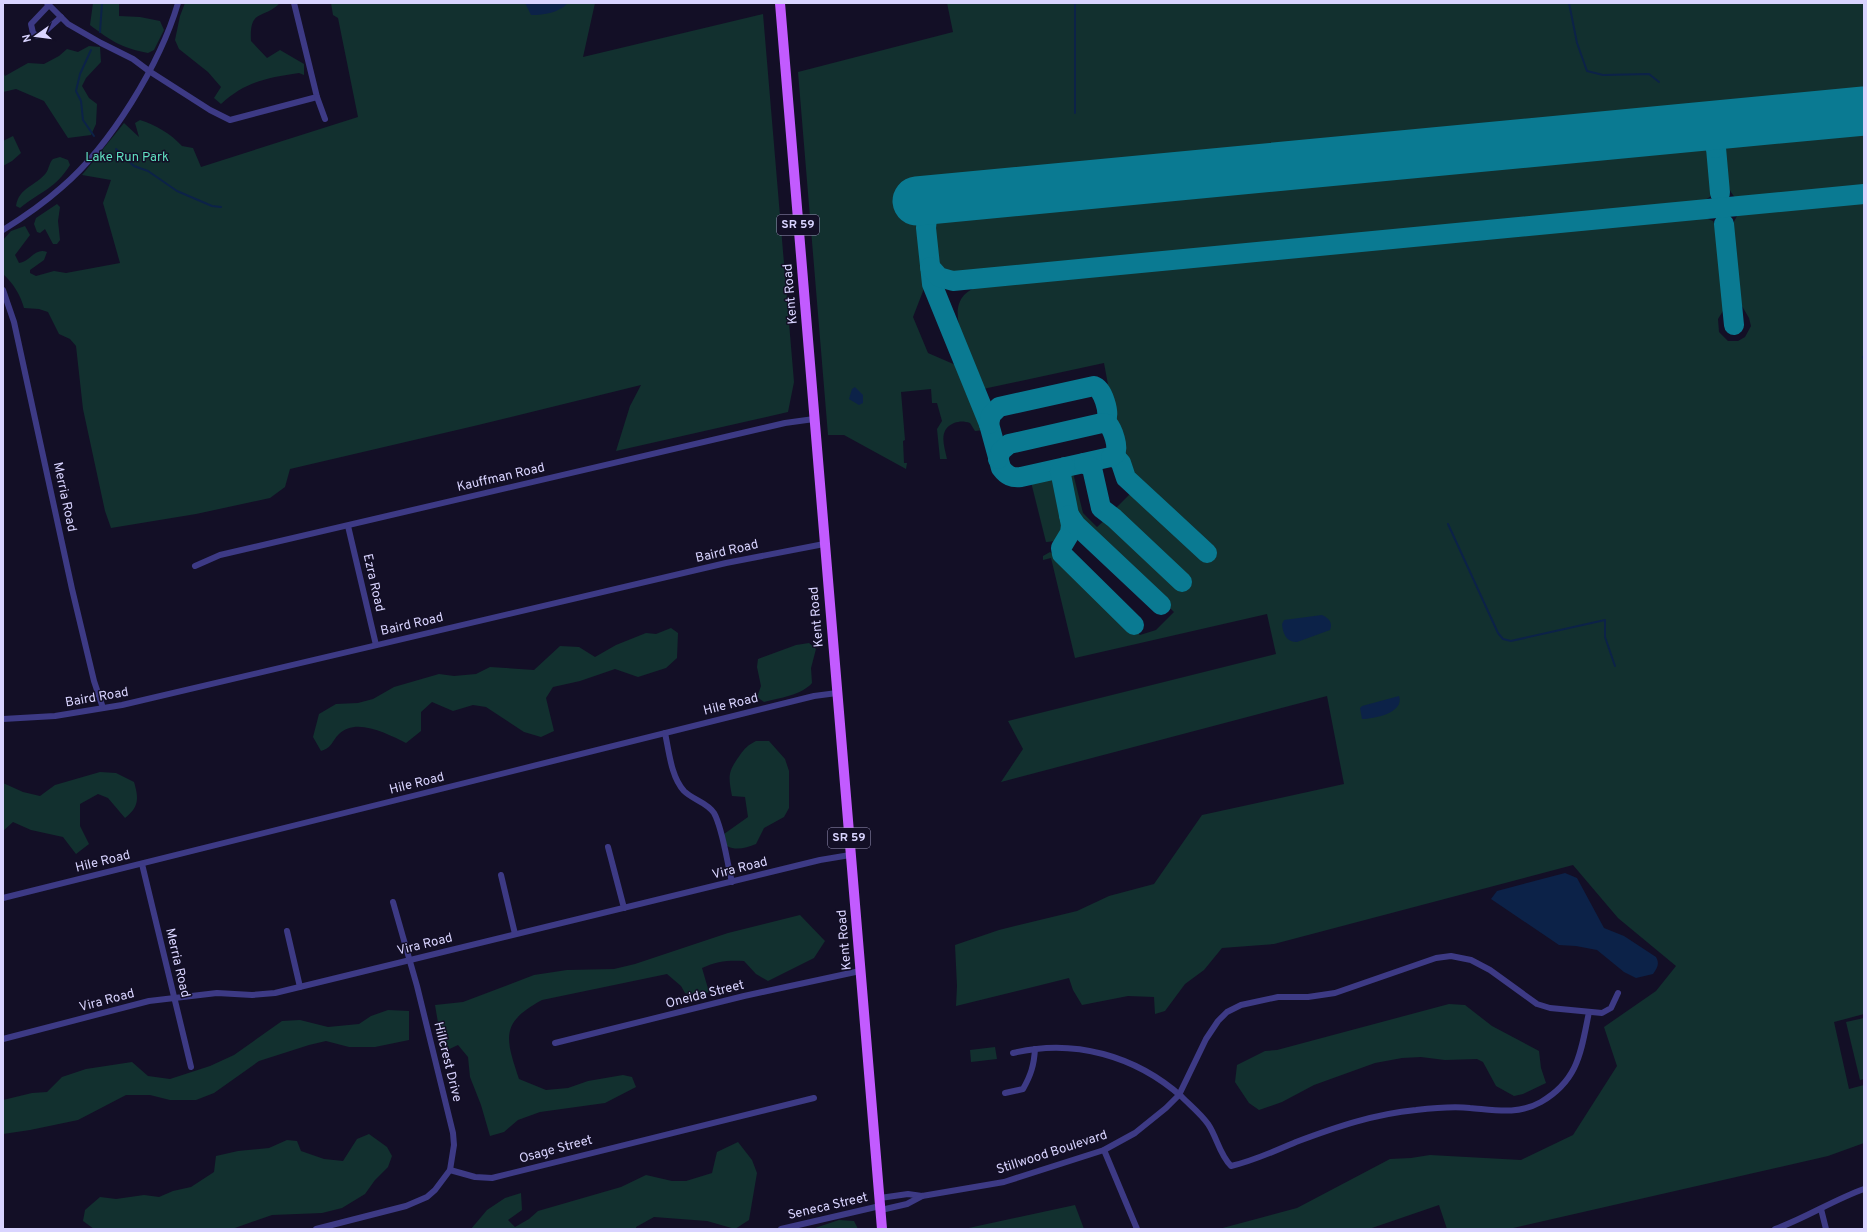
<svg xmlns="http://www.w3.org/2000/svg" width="1867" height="1232" font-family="Overpass,sans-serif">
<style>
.green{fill:#12302f}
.water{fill:#0c2248}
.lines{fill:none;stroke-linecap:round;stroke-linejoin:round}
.stream{stroke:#0c2248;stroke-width:2}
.taxiway{stroke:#0a7a92;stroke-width:20}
.runway{stroke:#0a7a92;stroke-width:49}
.street{stroke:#3d3a85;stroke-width:6}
.primary{stroke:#c25bff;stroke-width:10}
.labels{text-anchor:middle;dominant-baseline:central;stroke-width:3;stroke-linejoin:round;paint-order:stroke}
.shield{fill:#130f26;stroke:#9e99be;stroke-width:1}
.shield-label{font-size:12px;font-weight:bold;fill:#d9d4ff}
.park-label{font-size:13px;fill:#5fe0c0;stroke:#130f26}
.street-label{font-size:13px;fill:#d9d4ff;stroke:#130f26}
</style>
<rect width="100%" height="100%" fill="#130f26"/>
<!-- green -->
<g class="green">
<path d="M 93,3 L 119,3 L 119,16 L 140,17 L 160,21 L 164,30 L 154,50 L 148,53 C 122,48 111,41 90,25 Z"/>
<path d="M 185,3 L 280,3 C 263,20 249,8 251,41 L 267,58 L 280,50 L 304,64 L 304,75 L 299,73 C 267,78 246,81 221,104 L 214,98 L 221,87 L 208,72 L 179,49 L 175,40 L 180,16 Z"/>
<path d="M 331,3 L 595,3 L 583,57 L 763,14 L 794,382 L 788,412 L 616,451 L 630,406 L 641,385 L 474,426 L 290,469 L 285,487 L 270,498 L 196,514 L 111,528 L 105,511 L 83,409 L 76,346 L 70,339 L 59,334 L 48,312 L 39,309 L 24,308 C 20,294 13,283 3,274 L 3,240 L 11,231 L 25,226 L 30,235 L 15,255 L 19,263 C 30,262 35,247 47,252 L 44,260 L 30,270 L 30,273 L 36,276 L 54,271 L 66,273 L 120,263 L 103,203 L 111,180 L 82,175 L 124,123 L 139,137 L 135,123 L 140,120 C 156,125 171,134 182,146 L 193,148 L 201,167 L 358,117 L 338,18 L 333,15 Z"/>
<path d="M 947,3 L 1864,3 L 1864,100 L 916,191 L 925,286 L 913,317 L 928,353 L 958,366 L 984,430 L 975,431 L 970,423 C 964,421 960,421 954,423 C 938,430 944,445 947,459 L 940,459 L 937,429 L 942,421 L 937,403 L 932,403 L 931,389 L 901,392 L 905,440 L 903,441 L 904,463 L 907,463 L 906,469 L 844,435 L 828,435 L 798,72 L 953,32 Z"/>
<path d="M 89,46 L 100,47 L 101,62 L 86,78 L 82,86 L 89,98 L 97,104 L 96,124 L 91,135 L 68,138 L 44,101 L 16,89 L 3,92 L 3,72 L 5,76 L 28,63 L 44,64 L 59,56 L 67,49 L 78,52 Z"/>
<path d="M 1864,122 L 1864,188 L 1745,199 L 1735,197 C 1726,190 1719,154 1724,144 C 1728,138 1733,135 1739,133 Z"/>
<path d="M 13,136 L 21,153 L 12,161 L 3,166 L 3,141 Z"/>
<path d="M 1696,138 L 1701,140 L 1709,148 L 1713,188 L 1711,196 L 1701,203 L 955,274 C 946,274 938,271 936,262 C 934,244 925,214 948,209 Z"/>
<path d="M 60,157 L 68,160 L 70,165 C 55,189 41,191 20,208 L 16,206 C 19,187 36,186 46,173 C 49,169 49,163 53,159 Z"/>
<path d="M 1864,201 L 1864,1014 L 1834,1022 L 1849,1089 L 1864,1085 L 1864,1143 L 1828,1156 L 1509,1229 L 1447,1229 L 1439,1205 L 1369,1229 L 1219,1229 L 1297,1208 L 1390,1159 L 1411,1158 L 1430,1155 L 1521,1160 L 1573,1135 L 1617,1066 L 1604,1027 L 1656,991 L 1676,966 L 1618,918 L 1573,865 L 1274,944 L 1222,948 L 1204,970 L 1185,984 L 1165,1011 L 1155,1014 L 1154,997 L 1128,996 L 1082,1005 L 1073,990 L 1069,978 L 956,1006 L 957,986 L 955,945 L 999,930 L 1077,911 L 1109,896 L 1154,884 L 1202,815 L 1344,784 L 1327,696 L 1001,782 L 1023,749 L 1008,721 L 1276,654 L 1267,614 L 1075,658 L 1051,558 L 1043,560 L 1043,556 L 1050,552 L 1056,557 L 1140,635 L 1156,630 L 1174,612 L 1078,520 L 1074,510 L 1068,474 L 1073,473 L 1083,513 L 1097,527 L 1108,517 L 1181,585 L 1185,580 L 1113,511 L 1134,490 L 1207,557 L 1212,552 L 1133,477 L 1111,401 L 1104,363 L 983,389 C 977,379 974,366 969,355 C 958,328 944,291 987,285 L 1703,217 L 1713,221 L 1718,232 L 1726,306 L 1718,319 L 1719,332 L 1728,341 L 1738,341 L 1745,337 L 1751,326 L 1749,318 L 1739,301 L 1731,227 L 1737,216 L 1745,212 Z"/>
<path d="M 57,204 L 60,207 L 58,221 L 60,240 L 57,244 L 53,244 L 45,229 L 40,233 L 37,232 L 34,224 L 36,218 Z"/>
<path d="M 1052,477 L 1055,481 L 1065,530 C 1061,538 1056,542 1046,542 L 1031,482 Z"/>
<path d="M 671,628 L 678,633 L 677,658 L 666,668 L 638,677 L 615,669 L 580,681 L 553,687 L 546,698 L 554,731 L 541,737 L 524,732 L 486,707 L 473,705 L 453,711 L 432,702 L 421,712 L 421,731 L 406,743 C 388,734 356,717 339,734 C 331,742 333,747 321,751 L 313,737 L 319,714 L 336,704 L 358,703 L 373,699 L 394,687 L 439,674 L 454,676 L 476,674 L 490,667 L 534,670 L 560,646 L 579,647 L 595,657 L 616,645 L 646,633 L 656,634 Z"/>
<path d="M 809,643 L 816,649 L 811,668 L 812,683 C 802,695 779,698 764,702 L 757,697 L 761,686 L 757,667 L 758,659 L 796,645 Z"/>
<path d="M 756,741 L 769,741 L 785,759 L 789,771 L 789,808 L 784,817 L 764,828 L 756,844 C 746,848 736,851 727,846 L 724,834 L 748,817 L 745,797 L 732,796 C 728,775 728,772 740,755 C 745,748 748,745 756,741 Z"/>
<path d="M 100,772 L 116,773 L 134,782 C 139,799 139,807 125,818 L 108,798 L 98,794 L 80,804 L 80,826 L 89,844 L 76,854 L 63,837 L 31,830 L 13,822 L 3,831 L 3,783 L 23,792 L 40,796 L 55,785 Z"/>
<path d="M 800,915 L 825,941 L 814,958 L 768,981 L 756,974 L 744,961 C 729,960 717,961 702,968 L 709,992 L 697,997 L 685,993 L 681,986 L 667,974 L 542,1000 C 499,1023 506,1039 519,1079 L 546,1090 L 568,1088 L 588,1081 L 623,1075 L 632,1077 L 636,1087 L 605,1103 L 540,1112 L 518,1120 L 504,1132 L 490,1136 L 481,1105 L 470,1077 L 468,1057 L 458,1045 L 443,1052 L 435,1005 L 463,1002 L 534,975 L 567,970 L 614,969 L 635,964 L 728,933 Z"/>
<path d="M 1449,1004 L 1465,1005 L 1492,1026 L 1539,1051 L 1541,1068 L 1546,1083 L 1523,1094 L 1514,1096 L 1496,1086 L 1483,1062 L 1477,1059 L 1445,1060 L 1421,1057 L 1402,1058 L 1375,1063 L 1314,1085 L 1282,1102 L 1259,1110 L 1249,1103 L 1235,1082 L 1237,1065 L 1265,1051 L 1277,1050 Z"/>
<path d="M 388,1010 L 409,1011 L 409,1040 L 375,1047 L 349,1047 L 326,1041 L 309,1045 L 259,1061 L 214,1093 L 196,1100 L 170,1100 L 150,1095 L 126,1095 L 78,1120 L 30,1130 L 3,1134 L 3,1100 L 32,1093 L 47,1092 L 62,1077 L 86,1069 L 132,1062 L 148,1076 L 170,1079 L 210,1066 L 234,1055 L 282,1021 L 300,1020 L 328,1027 L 359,1024 L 371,1016 Z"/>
<path d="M 1864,1018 L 1864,1079 L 1860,1080 L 1846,1022 Z"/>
<path d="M 995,1047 L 997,1059 L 971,1062 L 970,1050 Z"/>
<path d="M 369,1134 L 387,1147 L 392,1156 L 388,1167 L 375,1180 L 365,1194 L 342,1208 L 322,1213 L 272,1215 L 232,1229 L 94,1229 L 83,1221 L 85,1210 L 100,1197 L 116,1199 L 144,1195 L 159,1197 L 173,1191 L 191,1187 L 214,1172 L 216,1156 L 238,1151 L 269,1148 L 287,1140 L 297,1141 L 301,1151 L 324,1159 L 343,1161 L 357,1139 Z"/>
<path d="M 738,1142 L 752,1160 L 757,1173 L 749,1220 L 735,1229 L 707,1221 L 654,1217 L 636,1227 L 636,1229 L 471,1229 L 487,1210 L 505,1198 L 521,1193 L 522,1210 L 508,1220 L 515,1227 L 529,1219 L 538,1211 L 621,1187 L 646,1175 L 672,1181 L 686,1181 L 712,1173 L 717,1152 Z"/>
<path d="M 1075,1205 L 1084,1229 L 964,1229 Z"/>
<path d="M 839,1220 L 854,1221 L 858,1229 L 812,1229 Z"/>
</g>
<!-- water -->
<g class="water">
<path d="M 525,3 L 568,3 C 558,13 545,15 531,15 Z"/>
<path d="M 855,387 L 863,395 L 863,403 L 859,405 L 849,399 L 852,389 Z"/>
<path d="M 1322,615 C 1329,618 1333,623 1330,630 L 1297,642 C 1286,642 1283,634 1282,624 L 1284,620 Z"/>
<path d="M 1399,696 C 1405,713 1373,719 1362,719 L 1360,708 L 1362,706 Z"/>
<path d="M 1565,873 L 1577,878 L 1604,928 L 1624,936 L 1656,957 C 1660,964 1657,968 1653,974 L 1636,978 L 1624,972 L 1597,950 L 1576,946 L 1559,945 L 1491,899 L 1497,891 Z"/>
</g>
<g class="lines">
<!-- stream -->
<g class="stream">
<path d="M 1569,3 L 1577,43 L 1587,71 L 1603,75 L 1649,74 L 1659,82"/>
<path d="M 100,32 L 102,3"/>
<path d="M 91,50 L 80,74 L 76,91 L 81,101 L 83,120 L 94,136"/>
<path d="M 1075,113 L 1075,3"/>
<path d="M 116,149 L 134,166 L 148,171 L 177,191 L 212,206 L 221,207"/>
<path d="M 1863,357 L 1864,359"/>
<path d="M 1448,524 L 1498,633 L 1503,639 L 1511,641 L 1605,620 L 1605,637 L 1615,666"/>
</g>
<!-- taxiway -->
<g class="taxiway">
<path d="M 1689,128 C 1703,129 1710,136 1716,148 L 1720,193"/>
<path d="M 1716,148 C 1718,131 1730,125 1746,122"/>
<path d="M 956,197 L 934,207 L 927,218 L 926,228 L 932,284 L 989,424 L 1001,468 C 1007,476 1012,478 1021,477 L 1115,456 L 1121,463 L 1126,478 L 1207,553"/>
<path d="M 1724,224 L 1734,325"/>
<path d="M 930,267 L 939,277 L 953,281 L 1864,194"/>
<path d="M 989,424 L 991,415 L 999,407 L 1094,386 C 1103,389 1110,412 1106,421 L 1102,423"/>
<path d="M 998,459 L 1001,451 L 1009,444 L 1102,423 L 1108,424 C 1113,430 1119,447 1115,454 L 1111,457"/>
<path d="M 1084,463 L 1092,468 L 1101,508 L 1114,518 L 1182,582"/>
<path d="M 1065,467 L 1060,472 L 1061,475 L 1071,525 L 1070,533 L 1061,548 L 1062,554 L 1134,625"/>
<path d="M 1069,515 L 1076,525 L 1161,605"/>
</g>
<!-- runway -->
<path class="runway" d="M 917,201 L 1864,111"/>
<!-- street -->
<g class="street">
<path d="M 47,3 L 68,24 L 101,43 L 133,59 L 149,71 L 210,110 L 230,120 L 317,97 L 294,3"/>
<path d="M 49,5 L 31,24 L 33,33 L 37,36 L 41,35 L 61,17"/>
<path d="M 317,97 L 325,119"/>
<path d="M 3,230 C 24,217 44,203 62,187 C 111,145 160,64 178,3"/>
<path d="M 3,290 L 14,322 L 72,589 L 94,681 L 103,708"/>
<path d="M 348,526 L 376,645"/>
<path d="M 195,566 L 220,555 L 785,423 L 814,419"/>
<path d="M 3,719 L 55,716 L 122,705 L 726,563 L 824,544"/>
<path d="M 665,733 C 669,751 671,777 684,791 C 693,800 707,802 714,813 C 723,829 727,863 732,882"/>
<path d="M 608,847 L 624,908"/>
<path d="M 142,864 L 191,1067"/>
<path d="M 501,875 L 515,934"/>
<path d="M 3,898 L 814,696 L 837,693"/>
<path d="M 287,931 L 300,987"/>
<path d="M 3,1039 L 149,1001 L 217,993 L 252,995 L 275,993 L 820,860 L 850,855"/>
<path d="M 555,1043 L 744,996 L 860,971"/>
<path d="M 1013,1053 C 1074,1038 1136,1056 1182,1097 C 1191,1106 1201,1114 1208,1124 C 1217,1137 1219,1154 1231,1166 C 1253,1161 1275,1151 1296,1142 C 1336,1127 1374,1114 1416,1110 C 1433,1108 1453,1106 1470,1108 C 1495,1110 1518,1115 1541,1102 C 1579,1080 1581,1051 1589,1012"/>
<path d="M 1005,1093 L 1023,1089 C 1031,1075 1034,1065 1035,1049"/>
<path d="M 1104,1150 L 1137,1229"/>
<path d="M 450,1170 L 475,1177 L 492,1178 L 814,1098"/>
<path d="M 880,1198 L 908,1194 L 922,1196 L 1004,1182 L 1104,1150 L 1135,1133 L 1166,1108 L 1179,1095 L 1206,1039 L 1218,1021 L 1227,1012 L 1241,1005 L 1278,997 L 1308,997 L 1335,993 L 1436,958 L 1451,956 L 1471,960 L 1490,970 L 1537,1004 L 1550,1008 L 1602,1013 L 1611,1008 L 1618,993"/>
<path d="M 1821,1209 L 1826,1229"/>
<path d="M 881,1210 L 907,1204 L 922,1196"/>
<path d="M 316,1229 L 406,1206 L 427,1197 L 435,1190 L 450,1170 L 454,1145 L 453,1133 L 417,986 L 393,902"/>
<path d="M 781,1229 L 880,1206"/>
<path d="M 1775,1229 C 1806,1218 1833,1200 1864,1189"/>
</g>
<!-- primary -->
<path class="primary" d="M 780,3 L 882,1229"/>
</g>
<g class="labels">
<!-- shield labels -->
<g class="shield">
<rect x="777" y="215" width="42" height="20" rx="3"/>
<rect x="828" y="828" width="42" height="20" rx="3"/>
</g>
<g class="shield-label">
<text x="798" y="225">SR 59</text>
<text x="849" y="838">SR 59</text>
</g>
<!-- park labels -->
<g class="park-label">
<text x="127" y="158">Lake Run Park</text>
</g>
<!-- street labels -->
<g class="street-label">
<text transform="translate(791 294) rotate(-95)">Kent Road</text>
<text transform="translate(501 478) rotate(-13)">Kauffman Road</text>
<text transform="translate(64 497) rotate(78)">Merria Road</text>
<text transform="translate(727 552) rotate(-13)">Baird Road</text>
<text transform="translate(373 583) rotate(77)">Ezra Road</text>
<text transform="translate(817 617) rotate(-95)">Kent Road</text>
<text transform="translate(412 625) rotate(-13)">Baird Road</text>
<text transform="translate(97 698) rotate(-10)">Baird Road</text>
<text transform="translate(731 705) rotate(-14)">Hile Road</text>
<text transform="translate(417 784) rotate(-14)">Hile Road</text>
<text transform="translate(103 862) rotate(-14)">Hile Road</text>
<text transform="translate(740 869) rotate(-14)">Vira Road</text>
<text transform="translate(845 940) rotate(-95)">Kent Road</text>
<text transform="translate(425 945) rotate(-14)">Vira Road</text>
<text transform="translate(177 963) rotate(77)">Merria Road</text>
<text transform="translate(705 995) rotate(-14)">Oneida Street</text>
<text transform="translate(107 1001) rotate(-15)">Vira Road</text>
<text transform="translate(447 1062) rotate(76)">Hillcrest Drive</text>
<text transform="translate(556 1150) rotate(-15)">Osage Street</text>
<text transform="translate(1052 1153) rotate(-18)">Stillwood Boulevard</text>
<text transform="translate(828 1207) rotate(-13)">Seneca Street</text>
</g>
</g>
<!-- border -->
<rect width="1867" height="1232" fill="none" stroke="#d9d4ff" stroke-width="8"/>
<!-- north arrow -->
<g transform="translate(36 36) rotate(256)" stroke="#130f26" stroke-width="3" paint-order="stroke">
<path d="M0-3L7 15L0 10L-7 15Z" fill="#d9d4ff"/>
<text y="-6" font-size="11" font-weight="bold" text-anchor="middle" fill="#d9d4ff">N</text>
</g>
</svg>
